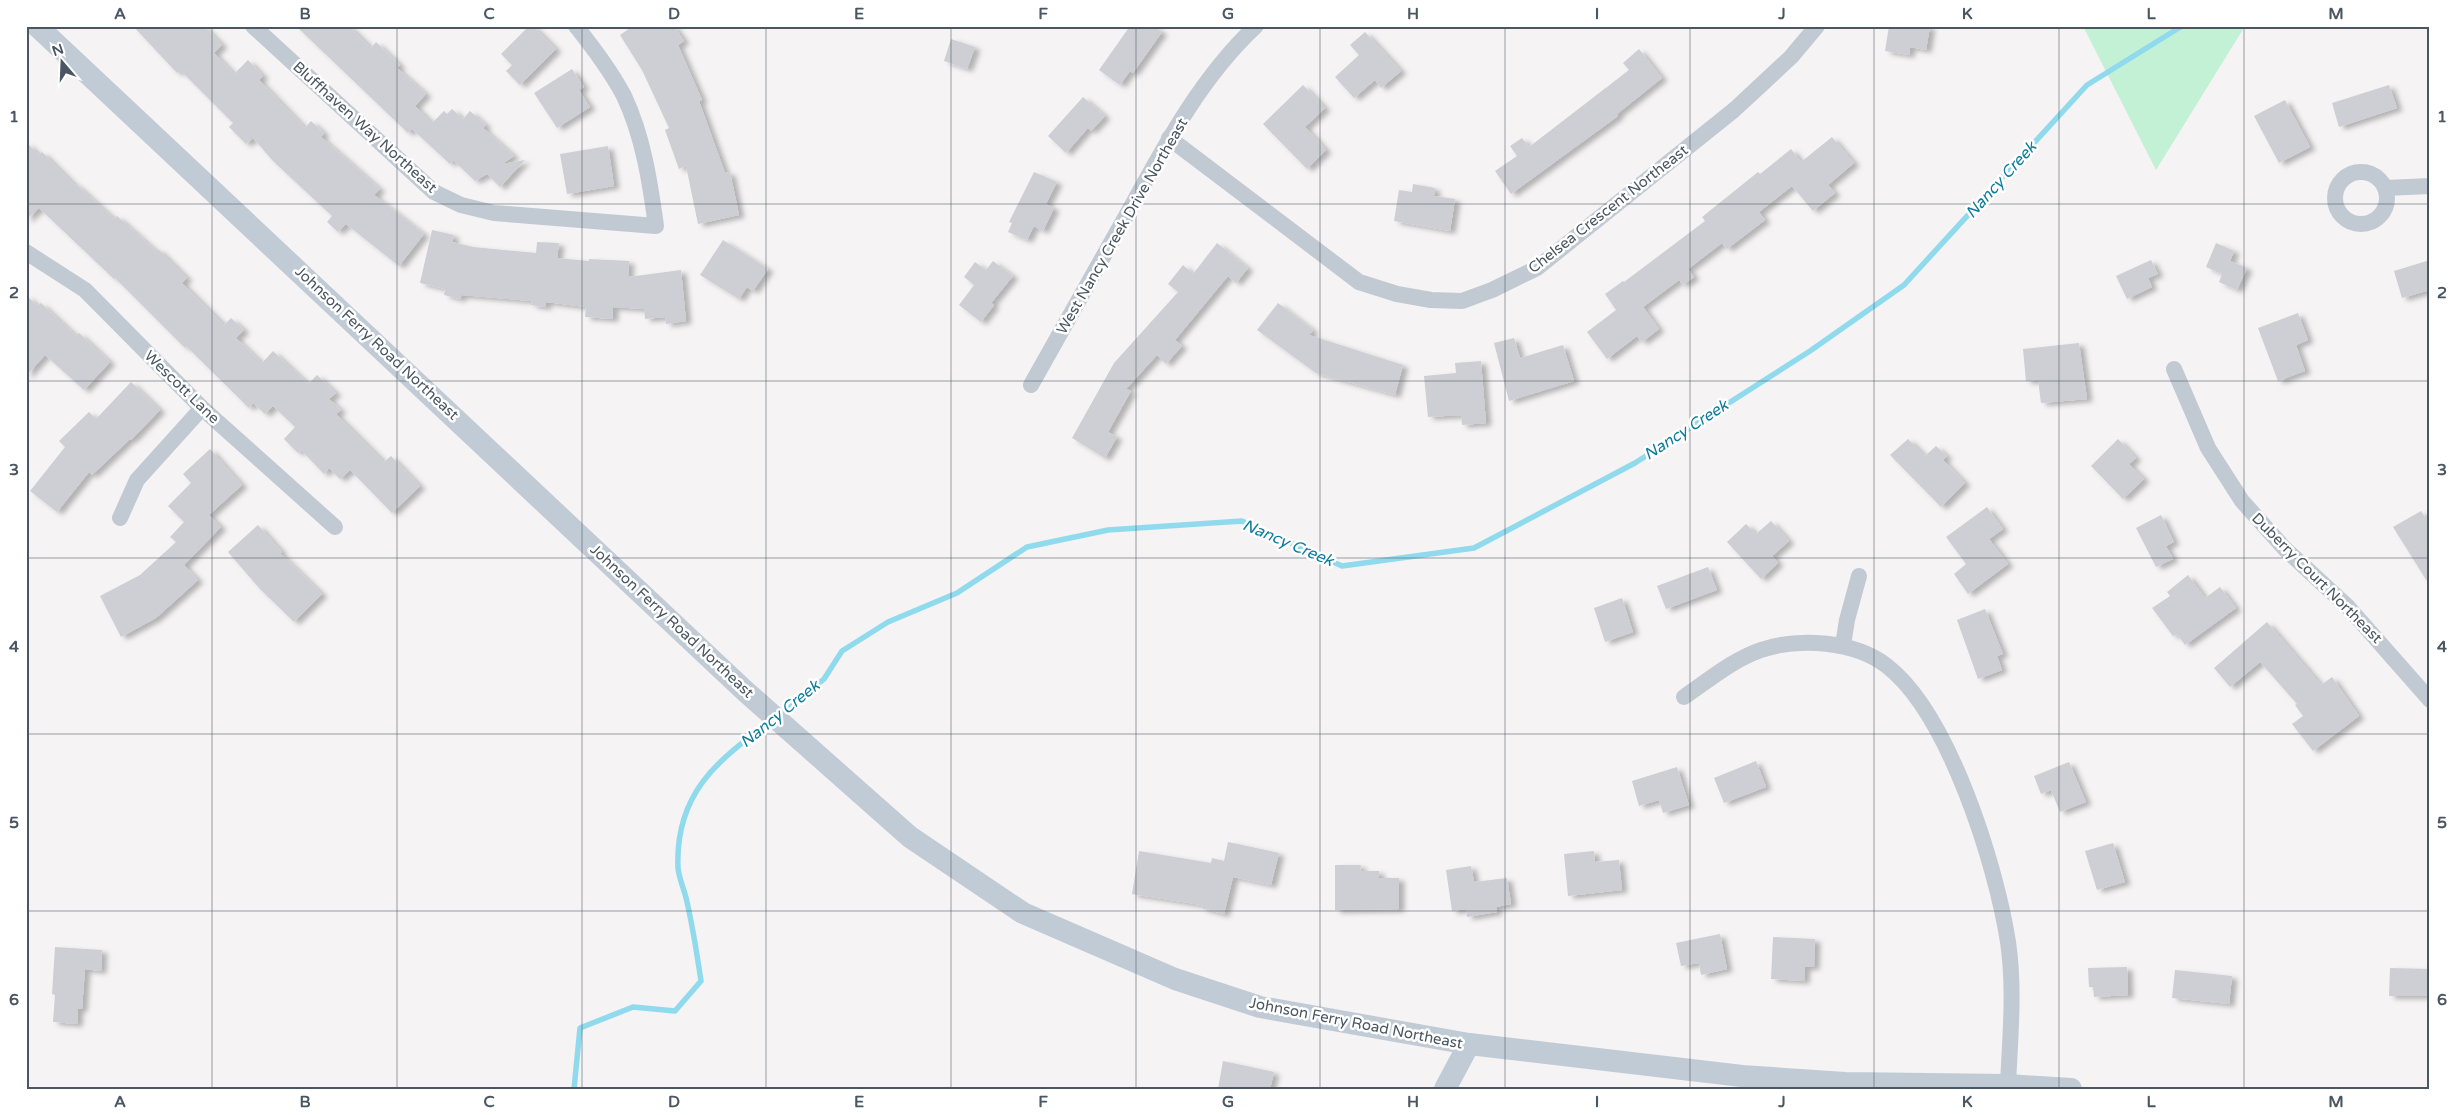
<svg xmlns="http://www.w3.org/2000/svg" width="2456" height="1115" font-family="'Varela Round',sans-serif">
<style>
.green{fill:#c3f1d5}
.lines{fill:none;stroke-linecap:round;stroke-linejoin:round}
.stream{stroke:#90daee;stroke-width:5.5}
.building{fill:#cdcfd5;filter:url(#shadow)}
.street{stroke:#c1cad2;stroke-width:16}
.secondary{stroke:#c1cbd6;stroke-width:22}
.grid{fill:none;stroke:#4a5661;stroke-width:1;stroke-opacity:0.55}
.labels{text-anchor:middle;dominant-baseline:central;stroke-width:5;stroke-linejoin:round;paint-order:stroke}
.street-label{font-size:15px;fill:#4a5661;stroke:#fff}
.water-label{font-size:16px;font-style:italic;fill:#0c7c9b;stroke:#fff}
.neatline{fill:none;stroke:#4a5661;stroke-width:2}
.grid-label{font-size:16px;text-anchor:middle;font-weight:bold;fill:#4a5661}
</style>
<defs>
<filter id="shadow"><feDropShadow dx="5.5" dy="3" stdDeviation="2.5" flood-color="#0004"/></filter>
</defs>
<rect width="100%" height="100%" fill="#f5f3f3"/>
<!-- green -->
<path class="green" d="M 2083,26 L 2245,26 L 2156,170 Z"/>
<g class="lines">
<!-- stream -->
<g class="stream">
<path d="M 781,715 L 824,679 L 842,651 L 888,622 L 957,593 L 1027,547 L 1108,530 L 1242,521 L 1342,566 L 1474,548 L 1635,463 L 1810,351 L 1904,285 L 2087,85 L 2182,26"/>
<path d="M 574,1089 L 580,1028 L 633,1007 L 675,1011 L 701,981 C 697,954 693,928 687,902 C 685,891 679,879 678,868 C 675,795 716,760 771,722"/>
</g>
</g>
<!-- building -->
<g class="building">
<path d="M 133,26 L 204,26 L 222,45 L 214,53 L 234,74 L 248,60 L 263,76 L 259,80 L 305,128 L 311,121 L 324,133 L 321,137 L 380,189 L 374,195 L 424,234 L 399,266 L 346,224 L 338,232 L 327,222 L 332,216 L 273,161 L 253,138 L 246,144 L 229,127 L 233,123 L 180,70 L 177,73 Z"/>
<path d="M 296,26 L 349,26 L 371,48 L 376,42 L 400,65 L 397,68 L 426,94 L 415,106 L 432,123 L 444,111 L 447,114 L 452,109 L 463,119 L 470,111 L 486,125 L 483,128 L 514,156 L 502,164 L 525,160 L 500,187 L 487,174 L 475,181 L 453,160 L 450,164 L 412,129 L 408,133 Z"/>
<path d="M 529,26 L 533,26 L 556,49 L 520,85 L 506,71 L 512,65 L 501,54 Z"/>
<path d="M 633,26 L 674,26 L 684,41 L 678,45 L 702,100 L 699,101 L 725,173 L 730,172 L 739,215 L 698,224 L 686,166 L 679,169 L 665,130 L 669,128 L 642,70 L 620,35 Z"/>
<path d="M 1130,26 L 1153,26 L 1162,32 L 1133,73 L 1130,71 L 1120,85 L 1099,70 Z"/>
<path d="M 1889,26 L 1930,26 L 1926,50 L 1910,47 L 1909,55 L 1885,51 Z"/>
<path d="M 1365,32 L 1401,71 L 1381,88 L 1375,80 L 1354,98 L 1335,77 L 1359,55 L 1350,45 Z"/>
<path d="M 951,39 L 975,47 L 967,69 L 944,61 Z"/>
<path d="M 1639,49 L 1662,78 L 1617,114 L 1618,116 L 1511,194 L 1495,171 L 1517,156 L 1510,146 L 1522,138 L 1529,147 L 1629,70 L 1623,63 Z"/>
<path d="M 572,69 L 584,87 L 579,90 L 590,107 L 557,128 L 534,93 Z"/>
<path d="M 1303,85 L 1325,108 L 1305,127 L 1326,150 L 1307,169 L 1263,124 Z"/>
<path d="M 2389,85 L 2397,108 L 2339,127 L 2332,103 Z"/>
<path d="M 1083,97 L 1105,116 L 1091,131 L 1088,128 L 1066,153 L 1048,136 Z"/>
<path d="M 2285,100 L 2310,147 L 2279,163 L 2254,116 Z"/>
<path d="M 1832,137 L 1854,163 L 1828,185 L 1835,193 L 1813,211 L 1792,186 L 1759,212 L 1765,220 L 1727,249 L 1722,243 L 1688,269 L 1694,277 L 1683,285 L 1679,280 L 1643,307 L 1659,329 L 1642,342 L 1637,336 L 1607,359 L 1587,332 L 1616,310 L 1605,294 L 1623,281 L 1624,282 L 1705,221 L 1702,217 L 1758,172 L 1760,174 L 1791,149 L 1801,162 Z"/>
<path d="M 26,142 L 39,155 L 42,152 L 75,185 L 76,184 L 114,219 L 117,216 L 156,251 L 158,249 L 187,278 L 182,283 L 224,325 L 231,318 L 244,330 L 236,338 L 262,363 L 273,351 L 308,384 L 317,375 L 336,393 L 329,399 L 341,410 L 336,414 L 384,462 L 391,456 L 420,486 L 392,513 L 350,470 L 340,479 L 329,468 L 324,474 L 301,450 L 298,453 L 284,439 L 295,427 L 273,406 L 265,414 L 253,403 L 249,408 L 186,346 L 185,348 L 115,278 L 114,279 L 39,208 L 26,220 Z"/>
<path d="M 608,146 L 614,186 L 567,194 L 560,154 Z"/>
<path d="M 1034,172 L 1057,182 L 1046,204 L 1054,208 L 1043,231 L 1034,226 L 1027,240 L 1008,232 L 1012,223 L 1009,222 Z"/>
<path d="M 1413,184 L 1435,188 L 1434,196 L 1455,199 L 1450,231 L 1394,221 L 1399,190 L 1412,192 Z"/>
<path d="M 432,230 L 454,235 L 452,242 L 473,247 L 536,253 L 537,242 L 559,243 L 557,258 L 589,261 L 589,259 L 629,261 L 628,277 L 681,270 L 686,321 L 666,324 L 665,317 L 645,319 L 644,309 L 613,307 L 613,319 L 585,317 L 586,307 L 546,302 L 546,307 L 531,305 L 532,301 L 462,295 L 460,299 L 444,295 L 445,289 L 420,283 Z"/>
<path d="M 723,240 L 768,269 L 753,291 L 747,287 L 739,299 L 700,275 Z"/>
<path d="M 1217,243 L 1248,268 L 1236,283 L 1228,276 L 1175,340 L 1182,346 L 1166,364 L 1157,355 L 1126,389 L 1131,391 L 1108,432 L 1117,437 L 1105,458 L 1072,438 L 1114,363 L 1178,292 L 1168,284 L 1183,265 L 1193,274 Z"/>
<path d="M 2216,243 L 2234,251 L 2230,261 L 2247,268 L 2237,290 L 2219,282 L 2222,274 L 2206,267 Z"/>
<path d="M 2151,260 L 2158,274 L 2148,278 L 2152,287 L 2127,299 L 2116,276 Z"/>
<path d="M 2430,260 L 2430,290 L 2402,298 L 2394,271 Z"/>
<path d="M 993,261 L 1013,276 L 991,303 L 994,305 L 981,322 L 959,305 L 974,285 L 964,277 L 975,262 L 986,270 Z"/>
<path d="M 26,295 L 38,306 L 41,303 L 76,336 L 79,333 L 110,362 L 84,390 L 45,355 L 26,376 Z"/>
<path d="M 1278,303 L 1313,330 L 1309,335 L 1403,365 L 1395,395 L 1316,373 L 1257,330 Z"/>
<path d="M 2298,313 L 2308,340 L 2296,345 L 2305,371 L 2278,381 L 2258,328 Z"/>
<path d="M 1514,338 L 1520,358 L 1563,345 L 1574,381 L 1509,401 L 1494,343 Z"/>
<path d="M 2079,343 L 2087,399 L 2041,403 L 2038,380 L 2026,381 L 2023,349 Z"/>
<path d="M 1481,361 L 1486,423 L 1462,425 L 1461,415 L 1428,417 L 1424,376 L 1456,373 L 1455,363 Z"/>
<path d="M 131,382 L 160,410 L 131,440 L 130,439 L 92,475 L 89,472 L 57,512 L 30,491 L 65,447 L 59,441 L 89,412 L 96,419 Z"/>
<path d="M 1908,439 L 1925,456 L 1936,446 L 1947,456 L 1943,460 L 1965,483 L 1941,507 L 1890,455 Z"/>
<path d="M 2118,439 L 2136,458 L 2129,464 L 2144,479 L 2123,499 L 2091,466 Z"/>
<path d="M 210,449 L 242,485 L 209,515 L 221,527 L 184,565 L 198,580 L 156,618 L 121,637 L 100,596 L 140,575 L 176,542 L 170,537 L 184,522 L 168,506 L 191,483 L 183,474 Z"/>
<path d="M 1987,507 L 2003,529 L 1989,539 L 2008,564 L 1968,594 L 1954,574 L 1966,564 L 1946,537 Z"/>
<path d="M 2421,511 L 2430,525 L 2430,586 L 2393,527 Z"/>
<path d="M 2161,515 L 2174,542 L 2166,546 L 2173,559 L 2156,567 L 2136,528 Z"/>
<path d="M 1771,521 L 1789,541 L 1772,556 L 1778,563 L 1761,579 L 1727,542 L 1746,524 L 1756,534 Z"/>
<path d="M 258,525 L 282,552 L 280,553 L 322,594 L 294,622 L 260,589 L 228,552 Z"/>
<path d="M 1708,567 L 1717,590 L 1666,609 L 1657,586 Z"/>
<path d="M 2188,575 L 2205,598 L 2220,587 L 2236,608 L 2185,645 L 2177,634 L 2173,636 L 2152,608 L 2170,596 L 2167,592 Z"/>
<path d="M 1622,598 L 1633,632 L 1605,642 L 1594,608 Z"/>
<path d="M 1985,609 L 2003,654 L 1997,656 L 2002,670 L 1978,679 L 1957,620 Z"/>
<path d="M 2267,622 L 2321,685 L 2332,677 L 2359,716 L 2313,751 L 2292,724 L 2303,716 L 2295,705 L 2297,704 L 2260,662 L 2230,687 L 2214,668 Z"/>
<path d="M 1756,761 L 1766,787 L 1724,803 L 1714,778 Z"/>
<path d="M 2069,762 L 2086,802 L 2060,812 L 2051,790 L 2041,794 L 2034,776 Z"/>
<path d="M 1677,767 L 1689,805 L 1663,813 L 1659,800 L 1639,806 L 1632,781 Z"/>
<path d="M 1228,842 L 1279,853 L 1271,885 L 1233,877 L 1224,914 L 1201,908 L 1202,905 L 1132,894 L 1139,851 L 1211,863 L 1212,858 L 1224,861 Z"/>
<path d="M 2113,843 L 2125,882 L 2097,890 L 2085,851 Z"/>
<path d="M 1594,851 L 1595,862 L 1619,860 L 1622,890 L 1568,896 L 1564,854 Z"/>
<path d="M 1335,865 L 1361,865 L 1360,871 L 1379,871 L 1379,878 L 1399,878 L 1399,909 L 1335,910 Z"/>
<path d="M 1471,866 L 1474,882 L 1507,878 L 1511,904 L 1496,907 L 1497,912 L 1467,917 L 1466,909 L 1452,911 L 1446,870 Z"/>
<path d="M 1720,934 L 1727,969 L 1701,975 L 1699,963 L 1681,966 L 1676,943 Z"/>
<path d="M 1773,937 L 1815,939 L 1814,967 L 1805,967 L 1804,981 L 1771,979 Z"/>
<path d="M 55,947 L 102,950 L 101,971 L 85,969 L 82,1009 L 78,1009 L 77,1024 L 53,1022 L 55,995 L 52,994 Z"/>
<path d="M 2127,967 L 2128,995 L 2094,997 L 2093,987 L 2089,987 L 2088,968 Z"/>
<path d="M 2390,968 L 2430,969 L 2430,996 L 2389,996 Z"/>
<path d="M 2175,970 L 2232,976 L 2229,1004 L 2172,998 Z"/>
<path d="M 1223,1061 L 1274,1072 L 1270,1089 L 1218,1089 Z"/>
</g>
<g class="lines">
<!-- street -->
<g class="street">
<path d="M 253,26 L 434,192 L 461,205 L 494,213 L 656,226 C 650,182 643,136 624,96 C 611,71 593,48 576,26"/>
<path d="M 1169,138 L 1359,282 L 1397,294 L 1431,300 L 1462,301 L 1492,290 L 1537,268 L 1734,110 L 1791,57 L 1817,26"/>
<circle cx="2361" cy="198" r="26"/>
<path d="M 2385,188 L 2430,186"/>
<path d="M 26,252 L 85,290 L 202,408 L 335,527"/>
<path d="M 2174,369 L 2208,448 L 2242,501 L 2285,549 L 2348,607 L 2430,700"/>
<path d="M 1031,385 C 1064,326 1097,268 1130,209 C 1165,145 1202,76 1256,26"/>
<path d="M 120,518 L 137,480 L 202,408"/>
<path d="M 1843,645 L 1847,620 L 1859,576"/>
<path d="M 1684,697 C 1709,680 1732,660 1761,650 C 1799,637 1855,641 1887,666 C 1949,714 1996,865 2008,942 C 2015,989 2010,1038 2008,1085"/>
</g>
<!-- secondary -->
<g class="secondary">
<path d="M 37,26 L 745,691 L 910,837 L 1023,913 L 1175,979 L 1260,1007 L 1469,1044 L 1742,1076 L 1845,1083 L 2008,1085 L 2071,1089"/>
<path d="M 1445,1089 L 1469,1044"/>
</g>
</g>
<!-- grid -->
<path class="grid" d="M 212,26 L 212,1089M 397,26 L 397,1089M 582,26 L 582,1089M 766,26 L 766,1089M 951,26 L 951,1089M 1136,26 L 1136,1089M 1320,26 L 1320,1089M 1505,26 L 1505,1089M 1690,26 L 1690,1089M 1874,26 L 1874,1089M 2059,26 L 2059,1089M 2244,26 L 2244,1089M 26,204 L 2430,204M 26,381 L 2430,381M 26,558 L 2430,558M 26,734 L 2430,734M 26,911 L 2430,911"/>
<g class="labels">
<!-- street labels -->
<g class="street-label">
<text transform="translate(365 127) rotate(42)">Bluffhaven Way Northeast</text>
<text transform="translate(1608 209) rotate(-38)">Chelsea Crescent Northeast</text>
<text transform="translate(1122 226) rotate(-60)">West Nancy Creek Drive Northeast</text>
<text transform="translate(377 343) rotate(43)">Johnson Ferry Road Northeast</text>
<text transform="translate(182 387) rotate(44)">Wescott Lane</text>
<text transform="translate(2317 578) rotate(45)">Duberry Court Northeast</text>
<text transform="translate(672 621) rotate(43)">Johnson Ferry Road Northeast</text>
<text transform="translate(1356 1023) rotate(11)">Johnson Ferry Road Northeast</text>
</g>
<!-- water labels -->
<g class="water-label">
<text transform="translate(2001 180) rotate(-48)">Nancy Creek</text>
<text transform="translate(1686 430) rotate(-33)">Nancy Creek</text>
<text transform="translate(1288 543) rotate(23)">Nancy Creek</text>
<text transform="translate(780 714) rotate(-39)">Nancy Creek</text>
</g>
</g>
<!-- border -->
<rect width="2456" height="1115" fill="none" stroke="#ffffff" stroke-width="55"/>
<!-- north arrow -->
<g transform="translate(62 62) rotate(341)" stroke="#ffffff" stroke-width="4" paint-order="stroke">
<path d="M0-4L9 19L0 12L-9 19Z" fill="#4a5661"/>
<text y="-8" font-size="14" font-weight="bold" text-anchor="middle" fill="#4a5661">N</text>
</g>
<rect x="28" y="28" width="2400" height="1060" class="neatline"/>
<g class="grid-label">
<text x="120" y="19">A</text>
<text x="305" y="19">B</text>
<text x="489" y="19">C</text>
<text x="674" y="19">D</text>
<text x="859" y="19">E</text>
<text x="1043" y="19">F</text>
<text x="1228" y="19">G</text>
<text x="1413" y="19">H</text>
<text x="1597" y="19">I</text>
<text x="1782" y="19">J</text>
<text x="1967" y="19">K</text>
<text x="2151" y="19">L</text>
<text x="2336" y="19">M</text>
<text x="14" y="122">1</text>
<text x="2442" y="122">1</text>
<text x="14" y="298">2</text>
<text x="2442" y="298">2</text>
<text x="14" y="475">3</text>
<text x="2442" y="475">3</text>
<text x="14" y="652">4</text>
<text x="2442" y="652">4</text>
<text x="14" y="828">5</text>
<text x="2442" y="828">5</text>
<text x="14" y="1005">6</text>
<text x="2442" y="1005">6</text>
<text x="120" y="1107">A</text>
<text x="305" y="1107">B</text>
<text x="489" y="1107">C</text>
<text x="674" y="1107">D</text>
<text x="859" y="1107">E</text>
<text x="1043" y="1107">F</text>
<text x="1228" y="1107">G</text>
<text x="1413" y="1107">H</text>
<text x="1597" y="1107">I</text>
<text x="1782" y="1107">J</text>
<text x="1967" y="1107">K</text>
<text x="2151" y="1107">L</text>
<text x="2336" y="1107">M</text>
</g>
</svg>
